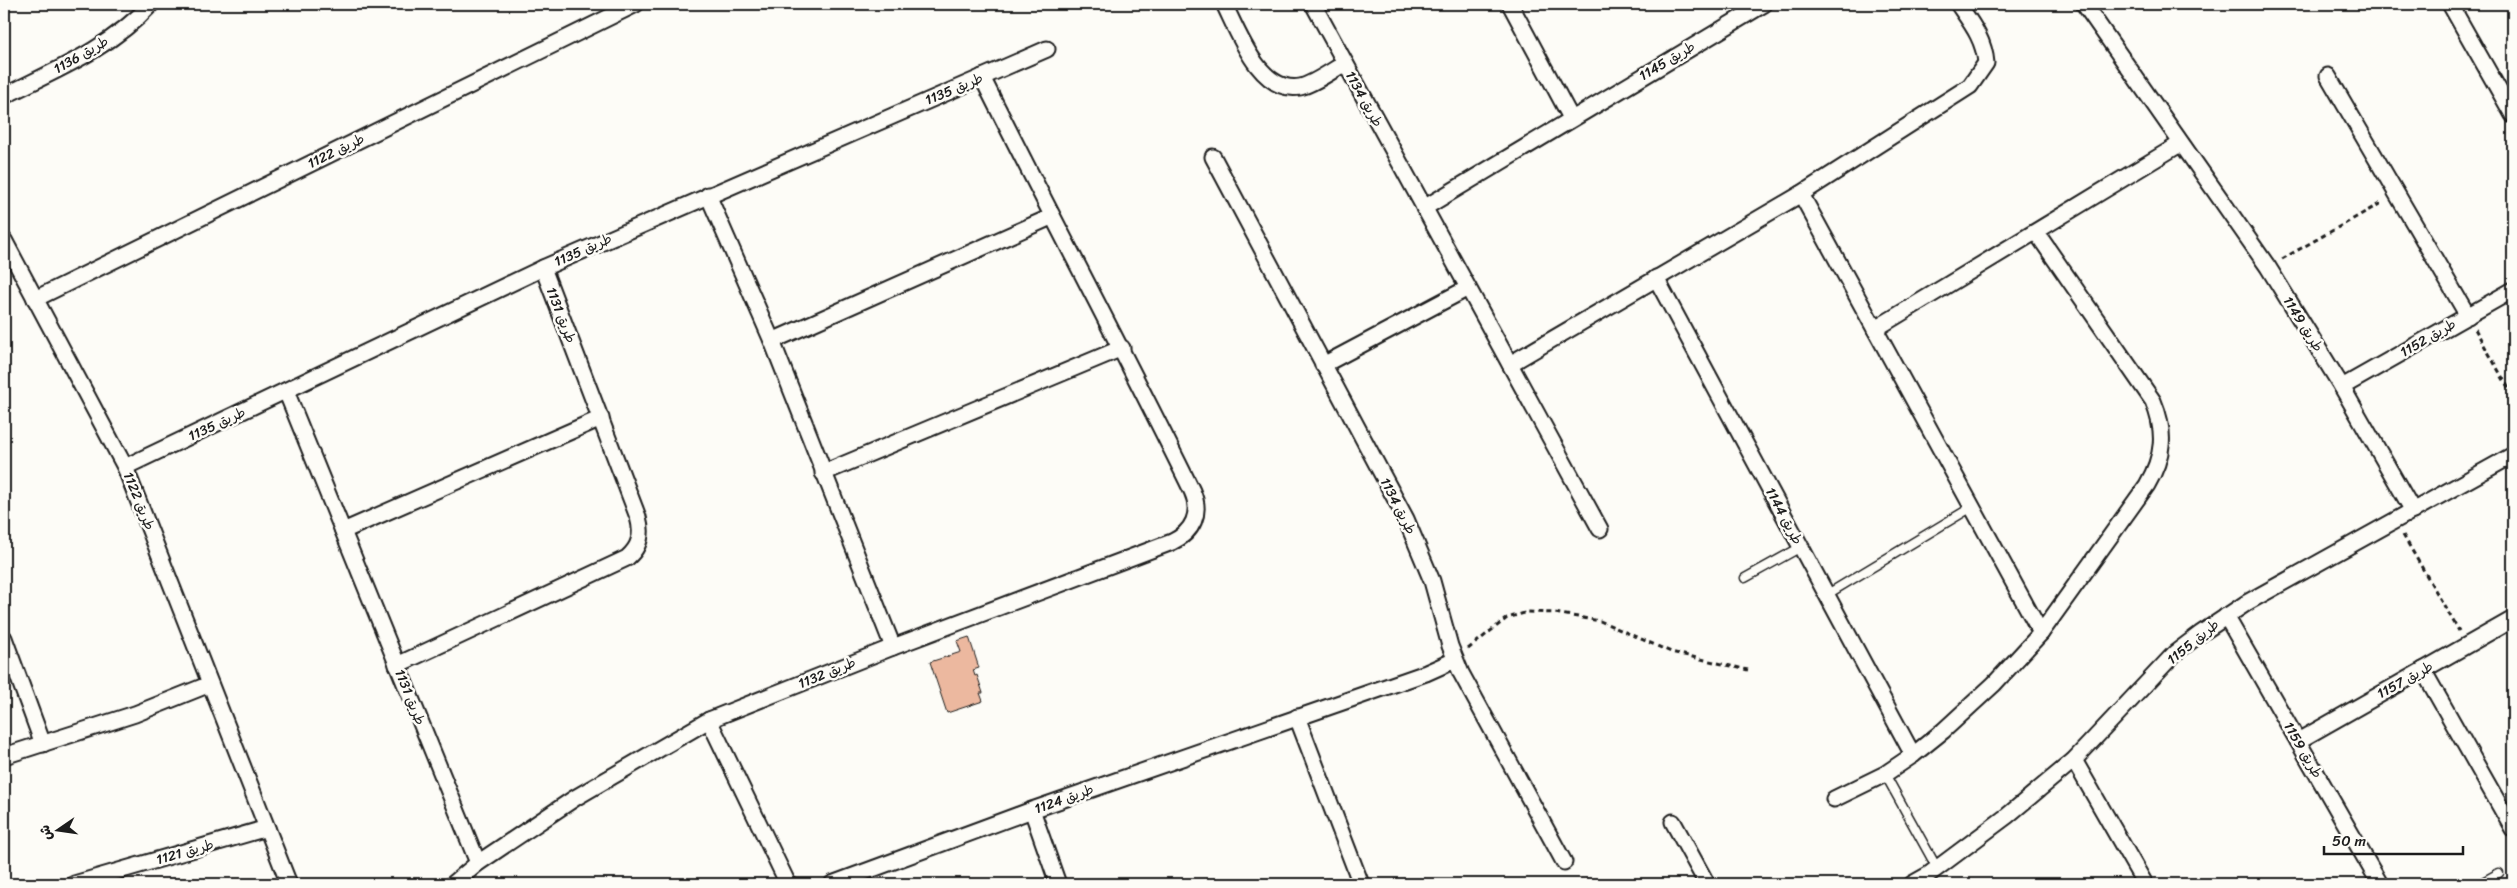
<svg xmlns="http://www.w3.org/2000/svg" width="2517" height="888" font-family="Sriracha,'Playpen Sans Arabic',sans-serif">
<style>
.building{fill:#ecb89f;stroke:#1c1c1c}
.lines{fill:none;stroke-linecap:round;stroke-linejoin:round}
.service-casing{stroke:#1c1c1c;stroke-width:11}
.minor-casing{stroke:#1c1c1c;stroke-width:19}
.path{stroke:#1c1c1c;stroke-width:3;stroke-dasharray:5 4;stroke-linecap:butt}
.service{stroke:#fdfcf7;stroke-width:8}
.minor{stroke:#fdfcf7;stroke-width:15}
.labels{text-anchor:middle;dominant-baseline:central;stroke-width:5;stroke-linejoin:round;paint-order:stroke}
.street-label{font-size:14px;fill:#1c1c1c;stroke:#fdfcf7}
</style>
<rect width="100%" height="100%" fill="#fdfcf7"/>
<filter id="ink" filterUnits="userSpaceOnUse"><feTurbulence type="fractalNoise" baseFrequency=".02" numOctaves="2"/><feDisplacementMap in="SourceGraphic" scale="10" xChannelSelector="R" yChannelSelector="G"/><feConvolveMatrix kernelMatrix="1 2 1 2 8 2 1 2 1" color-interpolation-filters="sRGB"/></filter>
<g filter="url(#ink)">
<!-- building -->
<path class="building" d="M 969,637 L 979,668 L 973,670 L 975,676 L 977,675 L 983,693 L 980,693 L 983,701 L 947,713 L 930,662 L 961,652 L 957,641 Z"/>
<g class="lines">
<!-- service casing -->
<g class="service-casing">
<g id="service">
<path d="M 1745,578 L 1801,547"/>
<path d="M 1826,595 L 1972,507"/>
<path d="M 1885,774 L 1937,868"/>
<path d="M 2479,884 L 2499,873"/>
</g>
</g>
<!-- minor casing -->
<g class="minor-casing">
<g id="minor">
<path d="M 1224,4 C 1238,32 1260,94 1300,87 C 1312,85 1333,70 1345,63"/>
<path d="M 1313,4 L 1600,529"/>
<path d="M 1510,4 L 1571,118"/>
<path d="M 2084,4 L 2268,267 L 2342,387 L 2413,511"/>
<path d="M 2450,4 L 2513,115"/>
<path d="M 2328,76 L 2468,316"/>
<path d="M 4,96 C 56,70 111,48 151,4"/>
<path d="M 1213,157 L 1406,519 L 1432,581 L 1450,646 L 1461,673 L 1564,862"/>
<path d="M 1801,194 L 2041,633"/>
<path d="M 708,195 L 772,341 L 893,647"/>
<path d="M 1424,208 L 1764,4"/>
<path d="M 4,240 L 125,467 L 289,884"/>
<path d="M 1656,278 L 1913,755"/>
<path d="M 35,299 L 636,4"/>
<path d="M 1875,329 L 2180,144"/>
<path d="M 772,341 L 1051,217"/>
<path d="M 1510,364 L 1801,194 L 1970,86 L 1986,63 C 1984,39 1971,23 1958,4"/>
<path d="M 1323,365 L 1468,288"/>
<path d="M 2342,387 L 2513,290"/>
<path d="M 286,391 L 478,863"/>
<path d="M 125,467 L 543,268 L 1047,49"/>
<path d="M 823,473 L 1122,348"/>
<path d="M 343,531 L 601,418"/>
<path d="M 2226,616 L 2380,884"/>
<path d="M 4,638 L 43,744"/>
<path d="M 397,665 L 627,558 C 640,547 643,534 638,517 L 543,268"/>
<path d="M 2423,670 L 2513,829"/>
<path d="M 1297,717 L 1361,884"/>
<path d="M 709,720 L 788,884"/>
<path d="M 2298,741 L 2513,619"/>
<path d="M 4,756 L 135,714 L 210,684"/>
<path d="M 2074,760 L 2145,884"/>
<path d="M 1834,799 L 1885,774 L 1913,755 L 1943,731 L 1994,684 L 2041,633 L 2147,485 C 2164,456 2166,432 2153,401 L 2036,232"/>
<path d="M 1032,810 L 1058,884"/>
<path d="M 1673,822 L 1707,884"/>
<path d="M 74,884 L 267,828"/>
<path d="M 453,884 L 478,863 L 575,798 L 709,720 L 893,647 L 1172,542 C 1193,532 1202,513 1192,491 C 1124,352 1051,216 982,77"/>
<path d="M 832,884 L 1032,810 L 1426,673 L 1455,660"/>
<path d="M 1912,884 L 1928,875 L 2007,816 L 2074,760 L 2175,653 L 2200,634 L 2248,602 L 2513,455"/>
</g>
</g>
<!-- path -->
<g class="path">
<path d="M 2282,259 L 2383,202"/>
<path d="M 2475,329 L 2513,396"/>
<path d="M 2403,535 L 2459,631"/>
<path d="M 1468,649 L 1507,618 L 1528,612 L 1555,613 L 1600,621 L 1671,652 L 1748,670"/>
</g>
<!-- service -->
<use href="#service" class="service"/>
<!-- minor -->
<use href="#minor" class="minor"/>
</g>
</g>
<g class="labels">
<!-- street labels -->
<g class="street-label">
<text transform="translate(81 55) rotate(-30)">طريق 1136</text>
<text transform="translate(1667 61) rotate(-31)">طريق 1145</text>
<text transform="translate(954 89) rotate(-23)">طريق 1135</text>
<text transform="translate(1364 99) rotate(61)">طريق 1134</text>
<text transform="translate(336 151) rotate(-26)">طريق 1122</text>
<text transform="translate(583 250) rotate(-24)">طريق 1135</text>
<text transform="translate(561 315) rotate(69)">طريق 1131</text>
<text transform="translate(2303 324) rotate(58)">طريق 1149</text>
<text transform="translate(2428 338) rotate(-30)">طريق 1152</text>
<text transform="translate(217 424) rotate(-25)">طريق 1135</text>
<text transform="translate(139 501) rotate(68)">طريق 1122</text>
<text transform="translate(1398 506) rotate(63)">طريق 1134</text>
<text transform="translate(1784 516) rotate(62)">طريق 1144</text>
<text transform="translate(2193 642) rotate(-39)">طريق 1155</text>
<text transform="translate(827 673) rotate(-22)">طريق 1132</text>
<text transform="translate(2405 680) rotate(-29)">طريق 1157</text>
<text transform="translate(410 697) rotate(68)">طريق 1131</text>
<text transform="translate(2303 750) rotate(60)">طريق 1159</text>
<text transform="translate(1064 799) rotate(-20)">طريق 1124</text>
<text transform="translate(185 852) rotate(-16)">طريق 1121</text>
</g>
</g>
<!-- margin -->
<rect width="2517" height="888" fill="none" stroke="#fdfcf7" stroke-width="20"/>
<rect x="10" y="10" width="2497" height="868" fill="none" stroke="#1c1c1c" stroke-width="2" filter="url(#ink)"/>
<!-- north arrow -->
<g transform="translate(58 830) rotate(257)" stroke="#fdfcf7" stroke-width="4" paint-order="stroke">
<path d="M0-4L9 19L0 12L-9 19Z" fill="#1c1c1c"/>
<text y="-8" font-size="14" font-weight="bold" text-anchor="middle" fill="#1c1c1c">ش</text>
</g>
<!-- scale -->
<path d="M2324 846v8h139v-8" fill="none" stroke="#1c1c1c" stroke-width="2.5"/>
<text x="2332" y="846" font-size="15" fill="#1c1c1c" stroke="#fdfcf7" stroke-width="4" paint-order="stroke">50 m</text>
</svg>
